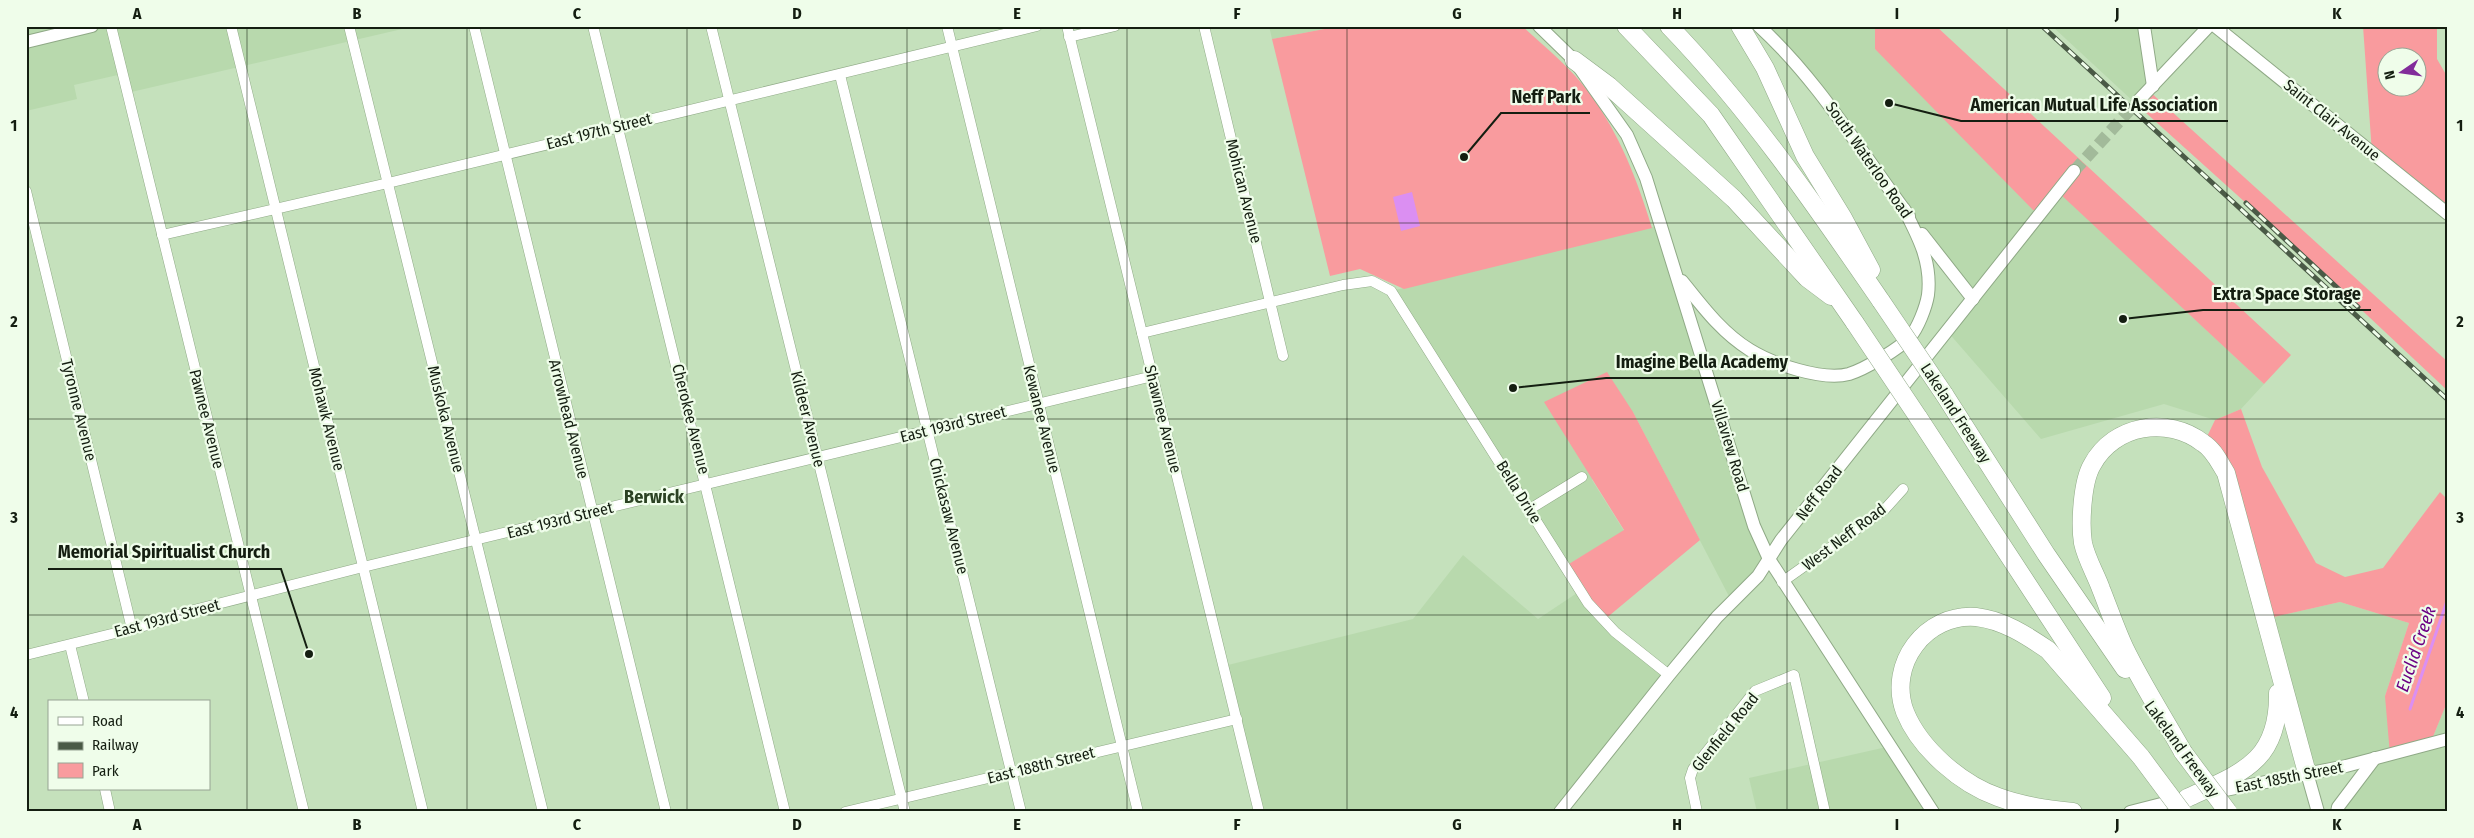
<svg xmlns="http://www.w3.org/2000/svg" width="2474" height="838" font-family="'Fira Sans Condensed',sans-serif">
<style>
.built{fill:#b8d9ad}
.green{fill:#f99b9e;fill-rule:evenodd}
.water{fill:#db8ff2}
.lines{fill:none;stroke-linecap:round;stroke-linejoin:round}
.stream{stroke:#db8ff2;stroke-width:3}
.tertiary-tunnel{stroke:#a2ba9a;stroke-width:12;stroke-dasharray:12 6;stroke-linecap:butt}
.minor-casing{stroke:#8fa986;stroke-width:11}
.tertiary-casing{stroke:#8fa986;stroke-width:14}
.motorway-casing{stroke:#8fa986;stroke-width:19}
.minor{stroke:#fff;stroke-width:10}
.tertiary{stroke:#fff;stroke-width:12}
.motorway{stroke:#fff;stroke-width:18}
.rail-casing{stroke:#4a5a46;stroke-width:5}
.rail{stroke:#effdea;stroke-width:3;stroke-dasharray:9;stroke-linecap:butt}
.motorway-bridge-casing{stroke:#8fa986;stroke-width:19;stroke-linecap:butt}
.motorway-bridge{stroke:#fff;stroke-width:18}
.grid{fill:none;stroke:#141e11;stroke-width:1;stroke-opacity:0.55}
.labels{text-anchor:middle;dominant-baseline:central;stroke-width:4.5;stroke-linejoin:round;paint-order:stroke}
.street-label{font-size:16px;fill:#141e11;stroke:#effdea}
.neighbourhood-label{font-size:18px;font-weight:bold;fill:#2b4223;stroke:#effdea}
.water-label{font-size:18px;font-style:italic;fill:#6c0184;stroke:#effdea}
.leader{fill:none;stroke:#141e11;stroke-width:2}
.callout-dot{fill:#141e11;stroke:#effdea;stroke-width:2}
.callout-label{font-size:18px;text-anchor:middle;font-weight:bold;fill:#141e11;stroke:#effdea;stroke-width:4.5;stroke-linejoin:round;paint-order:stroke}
.neatline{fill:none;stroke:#141e11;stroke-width:2}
.grid-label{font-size:16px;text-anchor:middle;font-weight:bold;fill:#141e11}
</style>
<rect width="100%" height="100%" fill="#c5e1bc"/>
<!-- built -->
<g class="built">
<path d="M 26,26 L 415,26 L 127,93 L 122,74 L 74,85 L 77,99 L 26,111 Z"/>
<path d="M 1269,26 L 1340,26 L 1272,39 Z"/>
<path d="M 1759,26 L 1875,26 L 1875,49 L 2058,191 L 2264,384 L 2241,409 L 2215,420 L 2164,404 L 2041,439 L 1947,331 L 1972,299 L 1828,101 Z"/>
<path d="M 2052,26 L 2144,26 L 2153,86 L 2135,103 Z"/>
<path d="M 1661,225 L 1769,559 L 1732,602 L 1633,412 L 1592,480 L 1624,531 L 1564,567 L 1391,291 Z"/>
<path d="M 1463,555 L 1538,619 L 1580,591 L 1588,603 L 1669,675 L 1560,812 L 1259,812 L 1224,666 L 1413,619 Z"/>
<path d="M 2340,602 L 2409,623 L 2385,696 L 2430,744 L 2448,700 L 2448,812 L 2337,812 L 2375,759 L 2307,773 L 2265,619 Z"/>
<path d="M 1891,746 L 1933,812 L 1757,812 L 1749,778 Z"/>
</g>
<!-- green -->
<g class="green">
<path d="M 1340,26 L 1522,26 C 1545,47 1571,68 1590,94 C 1620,135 1637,179 1652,228 L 1404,289 L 1360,269 L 1330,276 L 1272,39 Z"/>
<path d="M 1875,26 L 1936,26 L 2291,355 L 2264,384 L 2058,192 L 2039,216 L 1875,49 Z"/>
<path d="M 2363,26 L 2437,26 L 2437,59 L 2448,78 L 2448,214 L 2372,153 ZM 2386,58 L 2416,58 L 2416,88 L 2386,88 Z"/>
<path d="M 2148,90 L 2448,362 L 2448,391 L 2287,240 L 2135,103 Z"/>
<path d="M 1607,372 L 1633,412 L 1700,540 L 1604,620 L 1564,567 L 1624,530 L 1544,402 Z"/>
<path d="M 2241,409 L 2262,467 L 2316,563 L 2345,577 L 2383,568 L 2440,492 L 2448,500 L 2448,700 L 2430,744 L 2390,755 L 2385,696 L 2409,623 L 2340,602 L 2265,619 L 2240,525 L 2204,443 L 2215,420 Z"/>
</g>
<!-- water -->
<path class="water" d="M 1412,192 L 1420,226 L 1401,231 L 1393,197 Z"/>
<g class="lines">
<!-- stream -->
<path class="stream" d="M 2410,709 L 2448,598"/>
<!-- tertiary-tunnel -->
<path class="tertiary-tunnel" d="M 2074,171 L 2139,100"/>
<!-- minor casing -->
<g class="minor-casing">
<g id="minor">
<path d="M 111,26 L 304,812"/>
<path d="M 231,26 L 423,812"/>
<path d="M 349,26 L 543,812"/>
<path d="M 474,26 L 666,812"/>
<path d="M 593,26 L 785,812"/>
<path d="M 711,26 L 905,812"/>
<path d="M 947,26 L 1138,812"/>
<path d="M 1067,26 L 1259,812"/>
<path d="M 1204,26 L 1283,356"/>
<path d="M 1069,37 L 1115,26"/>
<path d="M 840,75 L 1021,812"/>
<path d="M 26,191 L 132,629"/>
<path d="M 162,235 L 388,183 L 1037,26"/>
<path d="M 1142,333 L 1343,285 L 1372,281 L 1391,291 L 1588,603 L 1615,632 L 1669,675"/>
<path d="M 1530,509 L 1582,477"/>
<path d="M 1782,582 L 1885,509 L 1903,489"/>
<path d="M 70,645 L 84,702"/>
<path d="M 26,655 L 148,625 L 190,611 L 363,567 L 1153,376"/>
<path d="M 105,789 L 110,812"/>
<path d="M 845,812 L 1237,719"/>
<path d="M 1697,812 L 1690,778 L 1693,769 L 1755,691 L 1794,675 L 1825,812"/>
</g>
</g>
<!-- tertiary casing -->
<g class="tertiary-casing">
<g id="tertiary">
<path d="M 1539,26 L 1574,60 L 1627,135 L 1646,178 L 1754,526 L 1769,559 L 1933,812"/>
<path d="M 1759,26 C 1819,81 1860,151 1909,216"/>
<path d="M 2144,26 L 2153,86"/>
<path d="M 2215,26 L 2448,214"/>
<path d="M 26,42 L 92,26"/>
<path d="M 2139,100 L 2209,26"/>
<path d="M 1922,234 L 1973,299"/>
<path d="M 1682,281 C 1702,306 1722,333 1750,350 C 1773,364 1822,381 1849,374 C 1865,369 1899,349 1910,337 C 1918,328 1926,307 1928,295 C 1932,262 1918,236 1904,209"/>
<path d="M 2307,773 L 2318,812"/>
<path d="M 2210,793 L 2346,766 L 2448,739"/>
<path d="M 1560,812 L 1669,675 L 1717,617 L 1758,576 L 1781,540 L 2074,171"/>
<path d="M 2130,812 L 2181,799"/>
<path d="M 2337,812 L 2338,807 L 2375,758"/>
</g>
</g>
<!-- motorway casing -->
<g class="motorway-casing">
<g id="motorway">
<path d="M 1626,26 L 1711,115 L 1855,323"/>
<path d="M 1669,26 C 1750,110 1815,205 1881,301"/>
<path d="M 1740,26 L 1765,68 L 1805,156 L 1843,218 L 1871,270"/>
<path d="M 1574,60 L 1609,86 L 1734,199 L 1807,278 L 1831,296"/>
<path d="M 1944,394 L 2046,554 L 2125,669"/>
<path d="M 1918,417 L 2102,698"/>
<path d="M 2183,752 C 2164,718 2142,684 2125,649 C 2116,630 2109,609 2101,589 C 2096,575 2086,558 2083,543 C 2080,524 2082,482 2092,465 C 2114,424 2168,416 2203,443 C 2214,450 2219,462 2226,473 L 2307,773"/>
<path d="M 2187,798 C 2241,773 2279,762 2278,693"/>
<path d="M 2073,812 C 2047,809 2022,806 1998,797 C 1961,784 1920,749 1905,712 C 1887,664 1926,613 1976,617 C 2003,620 2026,635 2048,650 L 2141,757"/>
</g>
</g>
<!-- minor -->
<use href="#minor" class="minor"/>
<!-- tertiary -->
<use href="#tertiary" class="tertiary"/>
<!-- motorway -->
<use href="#motorway" class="motorway"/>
<!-- rail casing -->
<g class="rail-casing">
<g id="rail">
<path d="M 2042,26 L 2448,400"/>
<path d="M 2246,203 L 2358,307"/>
</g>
</g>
<!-- rail -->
<use href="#rail" class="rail"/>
<!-- motorway-bridge casing -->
<g class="motorway-bridge-casing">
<g id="motorway-bridge">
<path d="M 1881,301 L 1944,394"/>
<path d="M 1855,323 L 1918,417"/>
<path d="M 2183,752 L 2228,812"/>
<path d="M 2141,757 L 2182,812"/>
</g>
</g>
<!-- motorway-bridge -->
<use href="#motorway-bridge" class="motorway-bridge"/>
</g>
<!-- grid -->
<path class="grid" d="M 247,26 L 247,812M 467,26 L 467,812M 687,26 L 687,812M 907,26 L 907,812M 1127,26 L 1127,812M 1347,26 L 1347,812M 1567,26 L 1567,812M 1787,26 L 1787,812M 2007,26 L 2007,812M 2227,26 L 2227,812M 26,223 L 2448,223M 26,419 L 2448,419M 26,615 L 2448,615"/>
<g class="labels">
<!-- street labels -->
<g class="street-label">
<text transform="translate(2332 120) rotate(39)">Saint Clair Avenue</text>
<text transform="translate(599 131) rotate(-14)">East 197th Street</text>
<text transform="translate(1869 160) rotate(55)">South Waterloo Road</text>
<text transform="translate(1244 191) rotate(76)">Mohican Avenue</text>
<text transform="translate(79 410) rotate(76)">Tyronne Avenue</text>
<text transform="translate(1956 413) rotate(57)">Lakeland Freeway</text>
<text transform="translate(207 419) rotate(76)">Pawnee Avenue</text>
<text transform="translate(327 419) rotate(76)">Mohawk Avenue</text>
<text transform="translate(446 419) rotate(76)">Muskoka Avenue</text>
<text transform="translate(569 419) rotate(76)">Arrowhead Avenue</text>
<text transform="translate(691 419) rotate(76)">Cherokee Avenue</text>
<text transform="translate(808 419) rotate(76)">Kildeer Avenue</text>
<text transform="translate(1042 419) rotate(76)">Kewanee Avenue</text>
<text transform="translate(1163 419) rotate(76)">Shawnee Avenue</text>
<text transform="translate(953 424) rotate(-14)">East 193rd Street</text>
<text transform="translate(1730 446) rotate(73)">Villaview Road</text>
<text transform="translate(1519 492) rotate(58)">Bella Drive</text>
<text transform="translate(1819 493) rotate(-52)">Neff Road</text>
<text transform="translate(949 516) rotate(76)">Chickasaw Avenue</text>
<text transform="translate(560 520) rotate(-14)">East 193rd Street</text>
<text transform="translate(1844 537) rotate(-37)">West Neff Road</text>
<text transform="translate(167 618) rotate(-15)">East 193rd Street</text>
<text transform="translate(1725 732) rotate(-51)">Glenfield Road</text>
<text transform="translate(2182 749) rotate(54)">Lakeland Freeway</text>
<text transform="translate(1041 765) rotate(-14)">East 188th Street</text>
<text transform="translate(2289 777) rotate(-11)">East 185th Street</text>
</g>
<!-- neighbourhood labels -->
<g class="neighbourhood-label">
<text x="654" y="497">Berwick</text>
</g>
<!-- water labels -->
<g class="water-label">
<text transform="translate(2416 649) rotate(-71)">Euclid Creek</text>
</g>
</g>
<!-- callouts -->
<path class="leader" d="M1464 157L1501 113H1590M1889 103L1961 121H2228M2123 319L2203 310H2371M1513 388L1606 378H1799M309 654L281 569H48"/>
<g class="callout-dot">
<circle cx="1464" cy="157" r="5"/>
<circle cx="1889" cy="103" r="5"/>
<circle cx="2123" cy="319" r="5"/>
<circle cx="1513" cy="388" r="5"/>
<circle cx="309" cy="654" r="5"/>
</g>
<g class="callout-label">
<text x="1546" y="103">Neff Park</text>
<text x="2094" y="111">American Mutual Life Association</text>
<text x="2287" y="300">Extra Space Storage</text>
<text x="1702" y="368">Imagine Bella Academy</text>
<text x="164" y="558">Memorial Spiritualist Church</text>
</g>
<!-- border -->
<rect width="2474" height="838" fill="none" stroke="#effdea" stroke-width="55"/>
<!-- legend -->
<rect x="48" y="700" width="162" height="90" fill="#effdea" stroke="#97a493"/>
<rect x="58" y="717" width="25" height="8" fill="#ffffff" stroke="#97a493"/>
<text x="92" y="726" font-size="15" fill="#141e11">Road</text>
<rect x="58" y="742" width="25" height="8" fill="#4a5a46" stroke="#97a493"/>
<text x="92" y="750" font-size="15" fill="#141e11">Railway</text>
<rect x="58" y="763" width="25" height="15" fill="#f99b9e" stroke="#97a493"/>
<text x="92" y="776" font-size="15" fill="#141e11">Park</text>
<!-- north arrow -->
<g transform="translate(2402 72) rotate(257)"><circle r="24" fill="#effdea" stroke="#97a493"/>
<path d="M0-4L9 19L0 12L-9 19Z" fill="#822c9a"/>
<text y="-8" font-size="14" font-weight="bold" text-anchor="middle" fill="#141e11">N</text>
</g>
<rect x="28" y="28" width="2418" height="782" class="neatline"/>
<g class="grid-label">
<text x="137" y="19">A</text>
<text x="357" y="19">B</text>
<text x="577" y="19">C</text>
<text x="797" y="19">D</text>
<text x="1017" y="19">E</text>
<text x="1237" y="19">F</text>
<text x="1457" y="19">G</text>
<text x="1677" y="19">H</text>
<text x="1897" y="19">I</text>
<text x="2117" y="19">J</text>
<text x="2337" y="19">K</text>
<text x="14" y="131">1</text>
<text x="2460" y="131">1</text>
<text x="14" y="327">2</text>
<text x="2460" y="327">2</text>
<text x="14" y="523">3</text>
<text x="2460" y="523">3</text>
<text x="14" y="718">4</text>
<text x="2460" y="718">4</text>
<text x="137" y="830">A</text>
<text x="357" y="830">B</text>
<text x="577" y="830">C</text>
<text x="797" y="830">D</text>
<text x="1017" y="830">E</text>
<text x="1237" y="830">F</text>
<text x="1457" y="830">G</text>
<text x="1677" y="830">H</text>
<text x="1897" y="830">I</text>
<text x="2117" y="830">J</text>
<text x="2337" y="830">K</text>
</g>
</svg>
